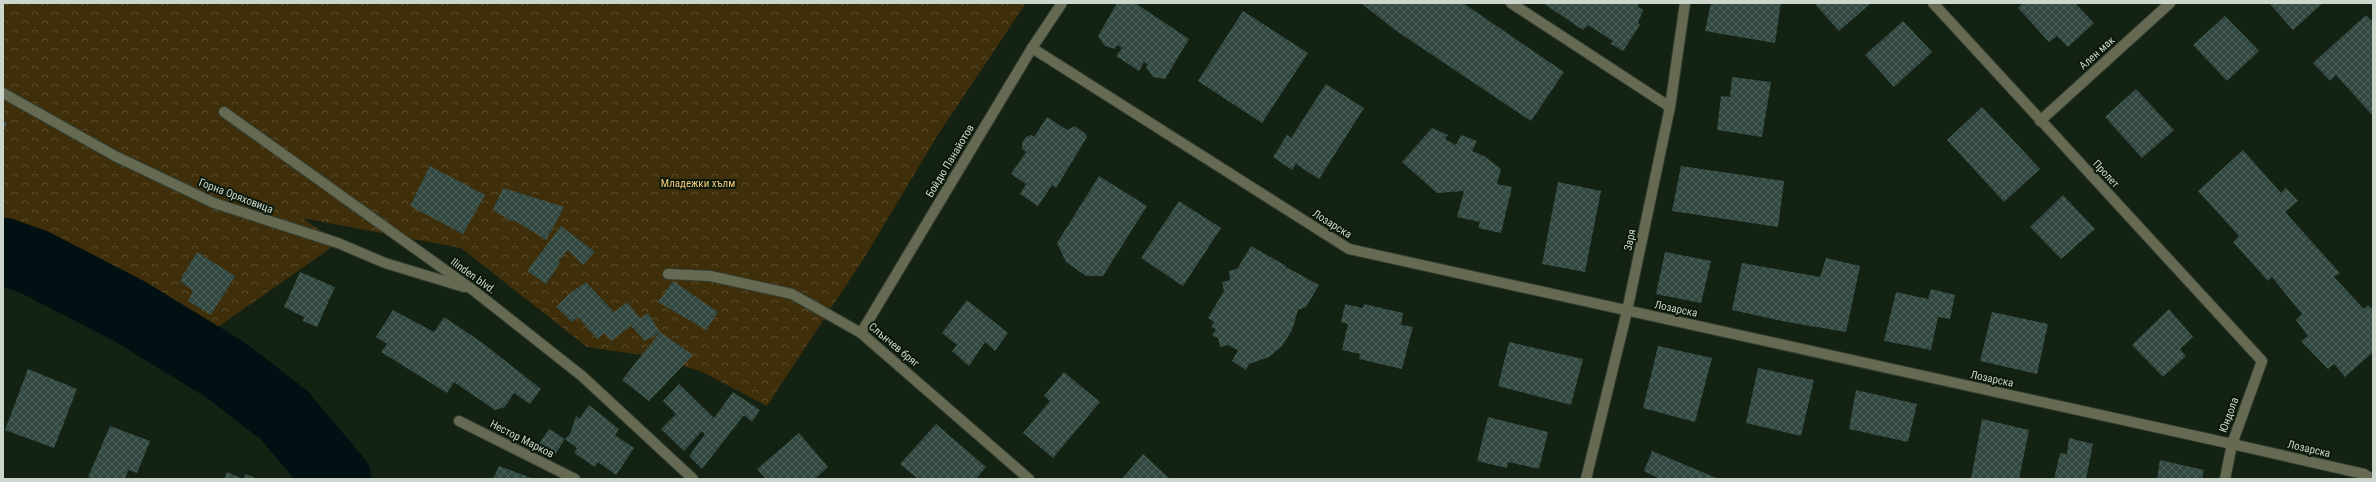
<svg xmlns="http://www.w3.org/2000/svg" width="2376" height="482" font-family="'Roboto Condensed',sans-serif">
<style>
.forest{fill:url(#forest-crowns)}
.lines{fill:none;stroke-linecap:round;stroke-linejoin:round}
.river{stroke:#001013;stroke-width:67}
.building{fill:url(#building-cross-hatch)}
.minor-casing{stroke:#323f31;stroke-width:12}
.minor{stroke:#676a52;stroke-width:10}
.labels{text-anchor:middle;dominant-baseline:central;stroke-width:4;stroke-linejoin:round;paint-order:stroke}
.street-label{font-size:11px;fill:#cdd6cc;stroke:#0b180a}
.park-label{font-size:11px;fill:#f3c978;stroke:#0b180a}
</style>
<defs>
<pattern id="forest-crowns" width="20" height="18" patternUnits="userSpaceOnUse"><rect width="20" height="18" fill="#3f2e0a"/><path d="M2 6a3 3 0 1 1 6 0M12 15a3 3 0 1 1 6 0" fill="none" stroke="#5a4c2c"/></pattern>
<pattern id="building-cross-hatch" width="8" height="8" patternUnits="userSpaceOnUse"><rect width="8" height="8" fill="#314941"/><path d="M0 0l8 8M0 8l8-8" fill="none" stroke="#4e625b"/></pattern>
</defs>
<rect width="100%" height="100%" fill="#142213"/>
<!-- forest -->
<path class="forest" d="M 3,3 L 1026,3 L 937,136 L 866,255 L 767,406 L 700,371 L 648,356 L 587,347 L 461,248 L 302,218 L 338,243 L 215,329 L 3,220 Z"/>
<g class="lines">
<!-- river -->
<path class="river" d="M 3,251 L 34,262 L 129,311 L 224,369 L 284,415 L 338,479"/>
</g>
<!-- building -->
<g class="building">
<path d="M 1117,3 L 1135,3 L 1189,39 L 1165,79 L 1153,77 L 1146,67 L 1148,65 L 1144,62 L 1139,71 L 1116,56 L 1122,48 L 1117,45 L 1115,49 L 1105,46 L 1098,36 Z"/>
<path d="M 1361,3 L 1463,3 L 1564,72 L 1531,121 L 1395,30 Z"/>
<path d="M 1543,3 L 1639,3 L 1638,7 L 1643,10 L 1638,23 L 1640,25 L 1623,51 L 1611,44 L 1613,41 L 1588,25 L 1583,30 Z"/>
<path d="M 1711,3 L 1781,3 L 1775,43 L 1705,31 Z"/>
<path d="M 1814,3 L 1871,3 L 1839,31 Z"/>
<path d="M 2023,3 L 2075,3 L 2094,23 L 2068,47 L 2057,36 L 2049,42 L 2018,8 Z"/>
<path d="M 2269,3 L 2323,3 L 2293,30 Z"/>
<path d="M 1243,11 L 1308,53 L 1262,123 L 1198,81 Z"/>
<path d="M 2366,15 L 2373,22 L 2373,116 L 2336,75 L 2330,81 L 2313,63 Z"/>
<path d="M 2225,16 L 2259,51 L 2227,81 L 2193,45 Z"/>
<path d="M 1903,21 L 1932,52 L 1894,87 L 1865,55 Z"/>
<path d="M 1732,77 L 1771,82 L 1762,137 L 1717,130 L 1721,96 L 1730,97 Z"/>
<path d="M 1326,84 L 1364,108 L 1319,179 L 1296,164 L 1292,170 L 1273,157 L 1287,135 L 1291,138 Z"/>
<path d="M 2136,89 L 2174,130 L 2142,158 L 2105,117 Z"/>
<path d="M 1982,107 L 2040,169 L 2004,202 L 1947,140 Z"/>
<path d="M 1047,117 L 1067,130 L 1075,126 L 1086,134 L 1087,137 L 1056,188 L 1052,185 L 1038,206 L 1020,194 L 1026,184 L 1011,174 L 1026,152 L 1022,149 L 1022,143 L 1026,137 L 1031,135 L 1034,137 Z"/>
<path d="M 3,121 L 7,123 L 3,133 Z"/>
<path d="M 1432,128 L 1448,135 L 1445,139 L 1456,145 L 1461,135 L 1477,141 L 1472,151 L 1484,156 L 1501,169 L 1497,184 L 1512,187 L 1501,233 L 1478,228 L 1480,222 L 1457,217 L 1464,191 L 1437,193 L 1402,162 Z"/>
<path d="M 2243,150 L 2281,193 L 2286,188 L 2298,201 L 2285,212 L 2340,273 L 2334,277 L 2364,309 L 2368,305 L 2373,310 L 2373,352 L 2345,377 L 2334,364 L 2328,369 L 2301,341 L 2308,336 L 2296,320 L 2302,314 L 2272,277 L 2268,281 L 2233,242 L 2239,236 L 2198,191 Z"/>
<path d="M 430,166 L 485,195 L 463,234 L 410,206 Z"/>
<path d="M 1681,166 L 1784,181 L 1778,227 L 1672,211 Z"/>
<path d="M 1099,176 L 1147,206 L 1103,276 L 1086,276 L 1066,262 L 1057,243 Z"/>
<path d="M 1558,182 L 1601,191 L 1585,272 L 1542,264 Z"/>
<path d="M 503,188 L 564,207 L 546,240 L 514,220 L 513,222 L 493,210 Z"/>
<path d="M 2063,195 L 2095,229 L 2061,259 L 2030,227 Z"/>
<path d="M 1179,201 L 1221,228 L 1183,286 L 1141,258 Z"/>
<path d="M 561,226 L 595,252 L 583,265 L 568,250 L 558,261 L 560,263 L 546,284 L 527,271 Z"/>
<path d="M 1251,246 L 1286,266 L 1280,276 L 1286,267 L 1319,285 L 1306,307 L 1298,310 L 1292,330 L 1282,346 L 1269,357 L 1249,364 L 1246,370 L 1232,361 L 1238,350 L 1228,345 L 1220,347 L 1218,338 L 1212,335 L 1216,329 L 1211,327 L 1214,322 L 1208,318 L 1224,291 L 1222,282 L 1230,280 L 1229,271 L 1237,269 Z"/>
<path d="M 197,252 L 235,276 L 211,315 L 188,301 L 193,291 L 180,281 Z"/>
<path d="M 1665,252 L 1711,261 L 1701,303 L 1656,294 Z"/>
<path d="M 1826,258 L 1860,266 L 1846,332 L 1787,322 L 1732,310 L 1742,263 L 1820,277 Z"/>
<path d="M 300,272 L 335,287 L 317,327 L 303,321 L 304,317 L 284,307 Z"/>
<path d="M 673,281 L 718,312 L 706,330 L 658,302 Z"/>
<path d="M 586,282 L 614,312 L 627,302 L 640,318 L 648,313 L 660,332 L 645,341 L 631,326 L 611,341 L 604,333 L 597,339 L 578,317 L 572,322 L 556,307 L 569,294 Z"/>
<path d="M 1931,289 L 1955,295 L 1950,319 L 1938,317 L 1931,350 L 1884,341 L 1896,292 L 1928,299 Z"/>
<path d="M 967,300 L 1008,333 L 995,351 L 985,342 L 969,366 L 952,351 L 957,345 L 942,333 Z"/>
<path d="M 1345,304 L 1363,308 L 1364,304 L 1403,313 L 1401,325 L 1413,327 L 1402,369 L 1359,359 L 1360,354 L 1342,350 L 1348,324 L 1341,322 Z"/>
<path d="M 2169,309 L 2193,337 L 2180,349 L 2186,356 L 2163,377 L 2132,345 Z"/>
<path d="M 393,310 L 434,332 L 444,317 L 480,341 L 541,389 L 530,404 L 514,393 L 505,407 L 495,410 L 454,382 L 447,393 L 381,352 L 387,344 L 376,337 Z"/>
<path d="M 1992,312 L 2048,324 L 2037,374 L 1980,361 Z"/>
<path d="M 660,332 L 693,355 L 649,401 L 622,380 Z"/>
<path d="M 1509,342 L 1583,359 L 1571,405 L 1498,386 Z"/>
<path d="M 1658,346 L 1712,358 L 1695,422 L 1643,408 Z"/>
<path d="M 1758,368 L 1814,380 L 1801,436 L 1746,423 Z"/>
<path d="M 28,369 L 77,389 L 54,448 L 5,430 Z"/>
<path d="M 1064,372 L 1100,402 L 1053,458 L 1023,433 L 1050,401 L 1044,396 Z"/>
<path d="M 679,384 L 714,418 L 733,392 L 760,410 L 752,422 L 744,415 L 702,469 L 689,456 L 705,434 L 702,431 L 684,451 L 661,429 L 676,414 L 663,401 Z"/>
<path d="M 1856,390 L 1917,404 L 1908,442 L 1849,429 Z"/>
<path d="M 589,405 L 619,429 L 615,435 L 634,448 L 616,475 L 598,462 L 595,467 L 574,453 L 577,448 L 565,439 L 570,434 L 576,416 L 579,419 Z"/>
<path d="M 1488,417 L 1548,432 L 1539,469 L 1508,462 L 1507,468 L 1477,461 Z"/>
<path d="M 1982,419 L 2029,430 L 2019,479 L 1971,479 Z"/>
<path d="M 936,424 L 986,467 L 976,479 L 918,479 L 900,464 Z"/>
<path d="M 110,426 L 150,441 L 137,473 L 128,470 L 125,479 L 95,479 L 88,477 Z"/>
<path d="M 549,429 L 565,439 L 554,456 L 537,447 Z"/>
<path d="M 799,433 L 828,467 L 815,479 L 766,479 L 757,469 Z"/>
<path d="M 2069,438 L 2093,444 L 2086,479 L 2054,479 L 2060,453 L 2067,454 Z"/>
<path d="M 1652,451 L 1719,479 L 1660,479 L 1644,471 Z"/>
<path d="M 1143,454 L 1169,478 L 1168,479 L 1122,479 Z"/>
<path d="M 2160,460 L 2204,470 L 2202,479 L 2157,479 Z"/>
<path d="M 499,466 L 534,479 L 493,479 Z"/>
<path d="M 227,472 L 243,479 L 224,479 Z"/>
<path d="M 246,474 L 258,479 L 243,479 Z"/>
</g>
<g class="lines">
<!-- minor casing -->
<g class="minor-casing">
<g id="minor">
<path d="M 1511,3 L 1670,107"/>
<path d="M 1933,3 L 2262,361 L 2232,444 L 2225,479"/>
<path d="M 1032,48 L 1349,249 L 2232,444 L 2364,474 L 2372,479"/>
<path d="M 3,93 L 115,156 L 214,203 L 338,243 L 385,263 L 464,287"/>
<path d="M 224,112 L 473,290 L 582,376 L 693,479"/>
<path d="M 2040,121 L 2170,3"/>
<path d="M 668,274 L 710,276 L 792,294 L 861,333 L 1029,479"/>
<path d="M 861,333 L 1032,48 L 1062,3"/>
<path d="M 459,421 L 575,479"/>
<path d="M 1586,479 L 1627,311 L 1670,107 L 1685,3"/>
</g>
</g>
<!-- minor -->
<use href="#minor" class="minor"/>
</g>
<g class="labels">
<!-- street labels -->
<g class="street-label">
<text transform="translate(2097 53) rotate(-42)">Ален мак</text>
<text transform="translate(950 161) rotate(-59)">Бойдю Панайотов</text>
<text transform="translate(2106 174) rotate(47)">Пролет</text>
<text transform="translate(236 196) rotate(21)">Горна Оряховица</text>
<text transform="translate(1332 224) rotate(32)">Лозарска</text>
<text transform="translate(1630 240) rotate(-78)">Заря</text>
<text transform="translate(473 276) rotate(36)">Ilinden blvd.</text>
<text transform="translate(1676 309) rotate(12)">Лозарска</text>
<text transform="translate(894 345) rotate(40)">Слънчев бряг</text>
<text transform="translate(1992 379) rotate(12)">Лозарска</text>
<text transform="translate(2229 415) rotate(-70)">Юндола</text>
<text transform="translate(522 439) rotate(27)">Нестор Марков</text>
<text transform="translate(2309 449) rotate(13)">Лозарска</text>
</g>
<!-- park labels -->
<g class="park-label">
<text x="698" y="183">Младежки хълм</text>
</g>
</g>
<!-- border -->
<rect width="2376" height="482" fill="none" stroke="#cdd6cc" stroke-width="8"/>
</svg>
